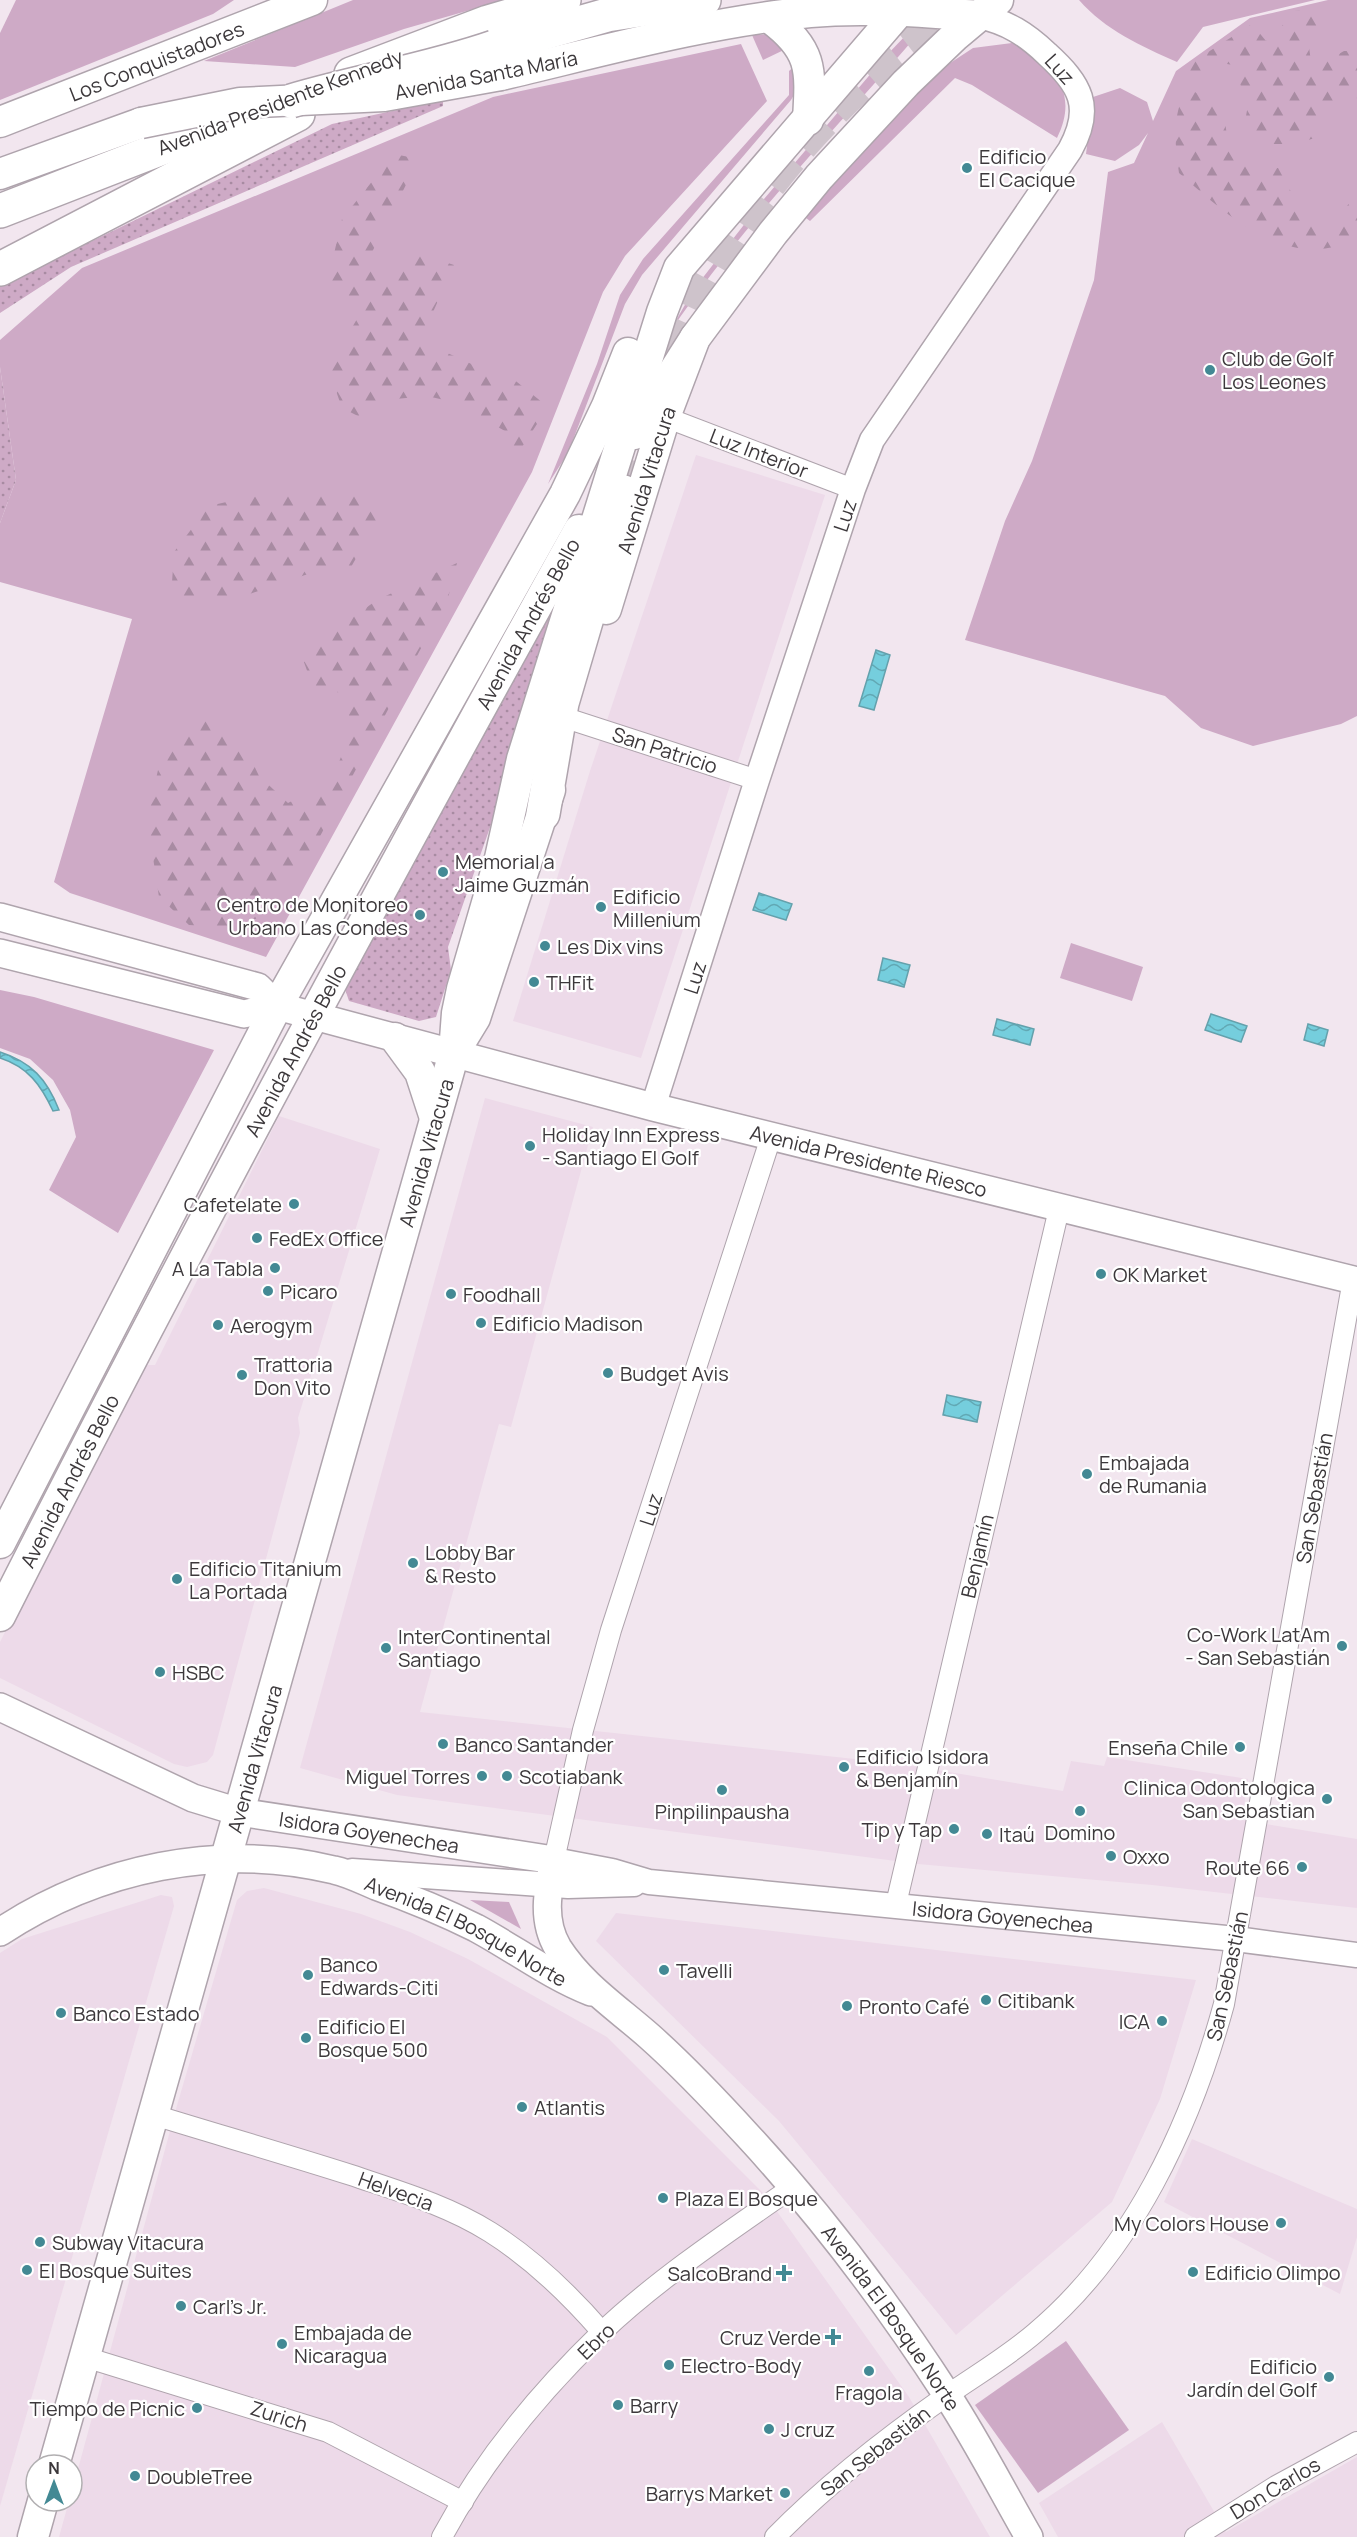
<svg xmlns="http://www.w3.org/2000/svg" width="1357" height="2537" font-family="Manrope,sans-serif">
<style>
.built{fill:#eddae9}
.green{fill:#ceaac6}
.forest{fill:url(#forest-firs)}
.park{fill:url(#park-dots)}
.water{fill:url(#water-waves);stroke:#64a1ac;stroke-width:1.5}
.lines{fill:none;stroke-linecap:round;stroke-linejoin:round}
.motorway-tunnel{stroke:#cec3cb;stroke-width:33;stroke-dasharray:33 16;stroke-linecap:butt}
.minor-casing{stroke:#afa4ad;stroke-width:22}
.tertiary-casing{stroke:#afa4ad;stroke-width:27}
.secondary-casing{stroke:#afa4ad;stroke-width:30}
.primary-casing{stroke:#afa4ad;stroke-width:33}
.motorway-casing{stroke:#afa4ad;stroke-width:36}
.minor{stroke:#fff;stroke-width:20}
.tertiary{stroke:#fff;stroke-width:24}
.secondary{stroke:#fff;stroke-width:27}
.primary{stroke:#fff;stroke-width:30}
.motorway{stroke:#fff;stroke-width:33}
.primary-bridge-casing{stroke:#afa4ad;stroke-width:33;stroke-linecap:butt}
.motorway-bridge-casing{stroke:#afa4ad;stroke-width:36;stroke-linecap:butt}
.primary-bridge{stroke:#fff;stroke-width:30}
.motorway-bridge{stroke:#fff;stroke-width:33}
.poi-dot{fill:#438994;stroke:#fff;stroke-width:2}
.labels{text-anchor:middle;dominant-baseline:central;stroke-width:4.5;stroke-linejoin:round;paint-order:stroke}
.street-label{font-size:20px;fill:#3c383b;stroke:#fff}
.poi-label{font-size:20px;fill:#3c383b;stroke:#fff;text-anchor:start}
</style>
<defs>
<pattern id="forest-firs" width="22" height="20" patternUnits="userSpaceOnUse" patternTransform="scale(1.5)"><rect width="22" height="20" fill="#ceaac6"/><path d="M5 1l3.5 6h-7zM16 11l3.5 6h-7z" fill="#a88ba2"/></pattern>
<pattern id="park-dots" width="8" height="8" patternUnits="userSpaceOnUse" patternTransform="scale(1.5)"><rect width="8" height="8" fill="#ceaac6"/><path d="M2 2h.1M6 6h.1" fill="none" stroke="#a88ba2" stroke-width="1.8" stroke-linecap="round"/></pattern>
<pattern id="water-waves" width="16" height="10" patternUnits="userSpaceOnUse" patternTransform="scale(1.5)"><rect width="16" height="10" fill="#75cedd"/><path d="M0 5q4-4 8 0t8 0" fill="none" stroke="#61a8b4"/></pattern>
</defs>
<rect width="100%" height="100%" fill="#f2e6ef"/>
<!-- built -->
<g class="built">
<path d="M 696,455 L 825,495 L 641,1058 L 513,1021 L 590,771 Z"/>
<path d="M 485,1098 L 593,1127 L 511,1427 L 499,1424 L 420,1712 L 901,1764 L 1063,1791 L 1071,1761 L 1104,1766 L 1107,1757 L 1248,1779 L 1242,1820 L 1357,1839 L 1357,1908 L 1152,1885 L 918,1864 L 397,1795 L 300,1768 Z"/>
<path d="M 279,1116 L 380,1149 L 298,1418 L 300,1433 L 213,1755 L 207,1762 L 187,1767 L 174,1764 L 0,1678 L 0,1642 L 135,1376 L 145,1365 L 155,1365 Z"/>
<path d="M 264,1888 L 361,1914 L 410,1932 L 468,1959 L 607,2037 L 766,2196 L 909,2397 L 990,2537 L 59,2537 L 69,2501 L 72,2501 L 72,2491 L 176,2109 L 237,1900 L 247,1891 Z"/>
<path d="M 161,1895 L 172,1897 L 174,1906 L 0,2506 L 0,1953 L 22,1939 Z"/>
<path d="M 616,1913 L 1196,1980 L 1160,2099 L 1112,2202 L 956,2335 L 779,2121 L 596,1941 Z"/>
<path d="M 1192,2139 L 1357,2209 L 1357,2237 L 1340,2294 L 1164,2202 Z"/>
<path d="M 1162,2422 L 1226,2532 L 1357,2457 L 1357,2537 L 1058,2537 L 1039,2503 Z"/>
</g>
<!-- green -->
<g class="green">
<path d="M 16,0 L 234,0 L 213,14 L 0,100 L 0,33 Z"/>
<path d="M 353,0 L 505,0 L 404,29 L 295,67 L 204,61 Z"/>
<path d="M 1079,0 L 1315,0 L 1203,27 L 1177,62 C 1141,46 1105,30 1079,0 Z"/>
<path d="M 1328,0 L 1357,0 L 1357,716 L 1341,724 L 1253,746 L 1201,728 L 1165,696 L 965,640 L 1005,521 L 1032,461 L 1094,280 L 1108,172 L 1134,163 L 1148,133 L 1139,145 L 1115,161 L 1086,154 L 1093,97 L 1120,88 L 1147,102 L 1153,121 L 1176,71 L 1250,18 Z"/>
<path d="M 919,33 C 833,132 738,229 666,338 L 694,289 L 764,199 L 885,57 L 907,34 Z"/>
<path d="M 774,34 L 790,47 L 763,60 L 752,35 Z"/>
<path d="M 1012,43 C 1053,62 1080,92 1057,138 L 972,85 L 955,78 L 810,221 L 806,218 L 830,184 L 938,71 L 973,48 Z"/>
<path d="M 741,44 L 767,101 L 625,256 L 603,292 L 532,472 L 266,957 L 70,893 L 54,882 L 132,619 L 0,582 L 0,523 L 16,480 L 0,367 L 0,340 L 82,268 L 493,97 Z"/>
<path d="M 800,61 L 798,88 L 791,100 L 642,275 L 625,304 L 568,453 L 548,484 L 597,364 L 620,295 L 643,259 L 789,95 L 789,71 Z"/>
<path d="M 1071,943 L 1143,967 L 1132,1001 L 1060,978 Z"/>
<path d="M 0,990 L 34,997 L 214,1050 L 118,1233 L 49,1190 L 76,1137 L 70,1110 L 53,1080 L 30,1059 L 0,1048 Z"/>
<path d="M 470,1900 L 509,1902 L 521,1929 Z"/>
<path d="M 1066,2341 L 1129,2430 L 1038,2493 L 975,2405 Z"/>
</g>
<!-- forest -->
<g class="forest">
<path d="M 1311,10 L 1322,32 L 1309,47 L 1312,69 L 1344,51 L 1357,51 L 1357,98 L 1337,102 L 1320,116 L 1319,137 L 1293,144 L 1264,144 L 1244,127 L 1248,105 L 1233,65 L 1221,63 L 1207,79 L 1180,70 L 1252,24 L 1266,41 L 1277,32 L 1294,11 Z"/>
<path d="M 1188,88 L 1214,103 L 1225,122 L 1229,149 L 1250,168 L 1278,168 L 1306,219 L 1330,224 L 1357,195 L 1357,235 C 1351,238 1344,244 1337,246 C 1275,263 1221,209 1179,173 C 1175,144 1171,113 1188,88 Z"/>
<path d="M 394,154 L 419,159 L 365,266 L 385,274 L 421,254 L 454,265 L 429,321 L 430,345 L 489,372 L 507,374 L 548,407 L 513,461 L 505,431 L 453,402 L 427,396 L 385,400 L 360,417 L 342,408 L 328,368 L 360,314 L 328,280 L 342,219 Z"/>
<path d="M 294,494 L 353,495 L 385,508 L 351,567 L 305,575 L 238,598 L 171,598 L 174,552 L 209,506 L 248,497 Z"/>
<path d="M 457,563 L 448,598 L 318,840 L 268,914 L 229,929 L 189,925 L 159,897 L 147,818 L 161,757 L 199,716 L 242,740 L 259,776 L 288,803 L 331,781 L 351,733 L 346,694 L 313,687 L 301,654 L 377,600 Z"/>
</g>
<!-- park -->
<g class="park">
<path d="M 443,100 L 443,106 L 71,267 L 0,313 L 0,286 L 332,124 Z"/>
<path d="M 0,367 L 16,480 L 0,523 Z"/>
<path d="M 569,572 L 532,708 L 448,947 L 451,970 L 436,1017 L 419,1021 L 349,1001 L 345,989 Z"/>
</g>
<!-- water -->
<g class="water">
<path d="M 876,650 L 890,655 L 874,710 L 859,706 Z"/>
<path d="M 759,893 L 792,904 L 786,920 L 753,910 Z"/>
<path d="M 883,958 L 910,965 L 904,987 L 878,980 Z"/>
<path d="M 1211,1014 L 1247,1026 L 1241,1042 L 1205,1030 Z"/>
<path d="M 997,1019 L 1034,1029 L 1030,1045 L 993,1035 Z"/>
<path d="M 1308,1024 L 1328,1030 L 1324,1046 L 1304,1040 Z"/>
<path d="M 0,1052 C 31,1062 47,1079 59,1110 L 53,1111 C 41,1085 28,1067 0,1058 Z"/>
<path d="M 947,1395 L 981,1402 L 977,1422 L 943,1415 Z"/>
</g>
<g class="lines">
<!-- motorway-tunnel -->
<path class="motorway-tunnel" d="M 624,492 C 652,411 678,325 723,252 C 783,154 868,65 967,5"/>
<!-- minor casing -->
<g class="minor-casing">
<g id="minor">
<path d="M 665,417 L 853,489"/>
<path d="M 572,720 L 757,780"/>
<path id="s1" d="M 554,1860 L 583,1730 L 611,1630 L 771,1137"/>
<path d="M 896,1904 L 1059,1209"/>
<path d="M 154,2115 C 219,2135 285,2154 351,2175 C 398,2191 447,2205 490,2232 C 533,2259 569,2294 602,2332"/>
<path d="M 85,2357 L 328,2432 L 463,2502"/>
<path d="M 442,2537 C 482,2462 540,2392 601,2333 C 655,2281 731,2230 793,2187"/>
<path d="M 775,2537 C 827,2484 886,2438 946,2396 C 976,2375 1007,2357 1035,2333 C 1133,2251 1191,2125 1224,2004 L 1353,1280"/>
<path d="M 1195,2537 L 1276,2486 L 1357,2442"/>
</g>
</g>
<!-- tertiary casing -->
<g class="tertiary-casing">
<g id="tertiary">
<path id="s2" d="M 653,1107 L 757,780 L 853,489 L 872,440 L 1070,150 C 1094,107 1080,84 1047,54 C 1026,34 1007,22 979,16"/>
<path id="s3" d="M 554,1860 L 612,1871 L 649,1882 L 1236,1939 L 1357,1955"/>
<path d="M 352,1871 L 568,1886 L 634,1884"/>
</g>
</g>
<!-- secondary casing -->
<g class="secondary-casing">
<g id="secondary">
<path d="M 0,917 L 258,987 L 277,1006"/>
<path id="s4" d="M 0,953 L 244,1014 L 277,1006 L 653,1107 L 1357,1281"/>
<path id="s5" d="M 0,1707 L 193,1798 L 239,1812 L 554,1860 C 548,1889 541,1920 558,1948 C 582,1985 616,2007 649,2036 C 684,2067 716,2101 748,2136 C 822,2216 888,2304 947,2395 C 977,2441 1002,2490 1029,2537"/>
<path id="s6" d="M 0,1932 C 97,1868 219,1842 334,1870 C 348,1873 362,1880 376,1886 C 410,1898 444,1912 476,1928 C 515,1949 550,1976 591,1992"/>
</g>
</g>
<!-- primary casing -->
<g class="primary-casing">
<g id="primary">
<path d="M 770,18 C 813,50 811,69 808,120"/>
<path d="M 501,75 C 603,51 706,22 810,12 C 866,7 923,12 979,16"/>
<path id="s7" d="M 0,122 L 312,0"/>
<path d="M 0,174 L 141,123"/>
<path d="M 634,434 L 695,338"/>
<path id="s8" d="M 606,609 L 665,417 L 695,338 L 773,233 L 819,177 L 906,83 L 955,36 L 998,0"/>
<path d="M 395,1038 L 420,1072 L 435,1118"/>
<path d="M 461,1041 L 475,1018 L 550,790"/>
<path d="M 0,1543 L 277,1006 L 565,494 L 607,406 L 628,353"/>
<path id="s9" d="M 0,1616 C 185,1250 380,889 579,530"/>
<path id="s10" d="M 54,2465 L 454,1053 L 457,1013 L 462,989 L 500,858 L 522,759 L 662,312 L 679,268 L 909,0"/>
<path d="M 33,2537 L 43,2501"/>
</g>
</g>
<!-- motorway casing -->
<g class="motorway-casing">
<g id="motorway">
<path d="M 494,47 L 607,15 L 704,0"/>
<path d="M 351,74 L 488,22 L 564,0"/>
<path d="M 0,211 L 278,103"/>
<path d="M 0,269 L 298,114"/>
<path d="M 543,814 L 562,703 L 624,492"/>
</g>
</g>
<!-- minor -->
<use href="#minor" class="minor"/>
<!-- tertiary -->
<use href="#tertiary" class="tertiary"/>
<!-- secondary -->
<use href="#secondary" class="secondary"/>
<!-- primary -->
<use href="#primary" class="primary"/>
<!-- motorway -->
<use href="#motorway" class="motorway"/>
<!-- primary-bridge casing -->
<g class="primary-bridge-casing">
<path id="primary-bridge" d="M 141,123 L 240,103 L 384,96 L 501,75"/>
</g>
<!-- motorway-bridge casing -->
<g class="motorway-bridge-casing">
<path id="motorway-bridge" d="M 291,101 C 358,81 428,70 494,47"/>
</g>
<!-- primary-bridge -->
<use href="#primary-bridge" class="primary-bridge"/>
<!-- motorway-bridge -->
<use href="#motorway-bridge" class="motorway-bridge"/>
</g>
<!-- markers -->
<g class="poi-dot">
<circle cx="967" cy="168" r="6"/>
<circle cx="1210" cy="370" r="6"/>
<circle cx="443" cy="872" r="6"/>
<circle cx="601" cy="907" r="6"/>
<circle cx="420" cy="915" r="6"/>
<circle cx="545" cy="946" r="6"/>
<circle cx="534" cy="982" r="6"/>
<circle cx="530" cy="1146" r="6"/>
<circle cx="294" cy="1204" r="6"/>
<circle cx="257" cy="1238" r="6"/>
<circle cx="275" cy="1268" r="6"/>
<circle cx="1101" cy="1274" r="6"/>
<circle cx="268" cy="1291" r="6"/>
<circle cx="451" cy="1294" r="6"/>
<circle cx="481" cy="1323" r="6"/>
<circle cx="218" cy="1325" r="6"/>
<circle cx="608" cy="1373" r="6"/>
<circle cx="242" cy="1375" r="6"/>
<circle cx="1087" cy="1474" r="6"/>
<circle cx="413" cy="1563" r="6"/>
<circle cx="177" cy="1579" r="6"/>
<circle cx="1342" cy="1646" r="6"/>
<circle cx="386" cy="1648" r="6"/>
<circle cx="160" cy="1672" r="6"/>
<circle cx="443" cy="1744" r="6"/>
<circle cx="1240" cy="1747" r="6"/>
<circle cx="844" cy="1767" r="6"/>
<circle cx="482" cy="1776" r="6"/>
<circle cx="507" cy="1776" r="6"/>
<circle cx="722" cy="1790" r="6"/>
<circle cx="1327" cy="1799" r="6"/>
<circle cx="1080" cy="1811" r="6"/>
<circle cx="954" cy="1829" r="6"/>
<circle cx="987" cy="1834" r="6"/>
<circle cx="1111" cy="1856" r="6"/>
<circle cx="1302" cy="1867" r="6"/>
<circle cx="664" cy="1970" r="6"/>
<circle cx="308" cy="1975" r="6"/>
<circle cx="986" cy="2000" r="6"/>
<circle cx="847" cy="2006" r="6"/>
<circle cx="61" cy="2013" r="6"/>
<circle cx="1162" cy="2021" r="6"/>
<circle cx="306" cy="2038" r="6"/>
<circle cx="522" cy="2107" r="6"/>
<circle cx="663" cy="2198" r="6"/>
<circle cx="1281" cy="2223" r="6"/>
<circle cx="40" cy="2242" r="6"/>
<circle cx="27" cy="2270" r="6"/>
<circle cx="1193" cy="2272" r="6"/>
<path d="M781 2264h6v6h6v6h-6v6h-6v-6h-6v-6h6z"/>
<circle cx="181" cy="2306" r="6"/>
<path d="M830 2328h6v6h6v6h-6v6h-6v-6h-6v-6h6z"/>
<circle cx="282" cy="2344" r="6"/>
<circle cx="669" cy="2365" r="6"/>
<circle cx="869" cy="2371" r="6"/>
<circle cx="1329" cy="2377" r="6"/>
<circle cx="618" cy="2405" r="6"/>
<circle cx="197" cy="2408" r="6"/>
<circle cx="769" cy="2429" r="6"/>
<circle cx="135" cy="2476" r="6"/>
<circle cx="785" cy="2493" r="6"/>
</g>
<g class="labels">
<!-- street labels -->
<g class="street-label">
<text stroke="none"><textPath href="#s7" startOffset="168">Los Conquistadores</textPath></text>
<text transform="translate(1060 69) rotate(48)">Luz</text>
<text transform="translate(486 75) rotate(-11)">Avenida Santa María</text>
<text transform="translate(280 102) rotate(-21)">Avenida Presidente Kennedy</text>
<text transform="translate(759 453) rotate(21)">Luz Interior</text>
<text stroke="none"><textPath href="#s8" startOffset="135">Avenida Vitacura</textPath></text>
<text stroke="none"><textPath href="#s2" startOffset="622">Luz</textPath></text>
<text stroke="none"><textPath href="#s9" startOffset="1124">Avenida Andrés Bello</textPath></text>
<text transform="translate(665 750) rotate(18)">San Patricio</text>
<text stroke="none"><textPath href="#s2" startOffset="136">Luz</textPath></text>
<text stroke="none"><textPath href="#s9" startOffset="638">Avenida Andrés Bello</textPath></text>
<text stroke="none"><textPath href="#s10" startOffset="1364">Avenida Vitacura</textPath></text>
<text stroke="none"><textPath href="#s4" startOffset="897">Avenida Presidente Riesco</textPath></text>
<text stroke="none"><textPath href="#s9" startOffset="152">Avenida Andrés Bello</textPath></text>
<text transform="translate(1314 1498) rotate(-80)">San Sebastián</text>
<text stroke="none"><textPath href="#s1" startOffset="364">Luz</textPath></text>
<text transform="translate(977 1556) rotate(-77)">Benjamín</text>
<text stroke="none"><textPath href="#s10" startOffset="734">Avenida Vitacura</textPath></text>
<text stroke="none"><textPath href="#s5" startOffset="393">Isidora Goyenechea</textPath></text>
<text stroke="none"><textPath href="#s3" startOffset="453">Isidora Goyenechea</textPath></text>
<text stroke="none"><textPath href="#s6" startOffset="495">Avenida El Bosque Norte</textPath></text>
<text transform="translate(1227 1976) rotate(-78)">San Sebastián</text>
<text transform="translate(396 2191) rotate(20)">Helvecia</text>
<text stroke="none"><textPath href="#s5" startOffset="1170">Avenida El Bosque Norte</textPath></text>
<text transform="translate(596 2341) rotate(-44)">Ebro</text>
<text transform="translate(279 2416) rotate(18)">Zurich</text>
<text transform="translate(875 2451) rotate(-38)">San Sebastián</text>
<text transform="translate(1275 2488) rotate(-31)">Don Carlos</text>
</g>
<!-- poi labels -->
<g class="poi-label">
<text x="979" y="156">Edificio<tspan x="979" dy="23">El Cacique</tspan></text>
<text x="1222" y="358">Club de Golf<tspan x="1222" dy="23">Los Leones</tspan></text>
<text x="455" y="861">Memorial a<tspan x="455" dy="23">Jaime Guzmán</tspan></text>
<text x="613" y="896">Edificio<tspan x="613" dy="23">Millenium</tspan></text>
<text x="408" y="904" text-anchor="end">Centro de Monitoreo<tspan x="408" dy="23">Urbano Las Condes</tspan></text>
<text x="557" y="946">Les Dix vins</text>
<text x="546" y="982">THFit</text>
<text x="542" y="1134">Holiday Inn Express<tspan x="542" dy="23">- Santiago El Golf</tspan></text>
<text x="282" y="1204" text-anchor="end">Cafetelate</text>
<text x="269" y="1238">FedEx Office</text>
<text x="263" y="1268" text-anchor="end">A La Tabla</text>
<text x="1113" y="1274">OK Market</text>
<text x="280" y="1291">Picaro</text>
<text x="463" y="1294">Foodhall</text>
<text x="493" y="1323">Edificio Madison</text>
<text x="230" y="1325">Aerogym</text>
<text x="254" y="1364">Trattoria<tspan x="254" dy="23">Don Vito</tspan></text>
<text x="620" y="1373">Budget Avis</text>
<text x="1099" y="1462">Embajada<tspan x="1099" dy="23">de Rumania</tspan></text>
<text x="425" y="1552">Lobby Bar<tspan x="425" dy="23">&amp; Resto</tspan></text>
<text x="189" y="1568">Edificio Titanium<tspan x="189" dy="23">La Portada</tspan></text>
<text x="1330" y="1634" text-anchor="end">Co-Work LatAm<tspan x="1330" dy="23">- San Sebastián</tspan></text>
<text x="398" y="1636">InterContinental<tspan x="398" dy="23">Santiago</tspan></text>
<text x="172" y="1672">HSBC</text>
<text x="455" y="1744">Banco Santander</text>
<text x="1228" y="1747" text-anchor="end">Enseña Chile</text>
<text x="856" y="1756">Edificio Isidora<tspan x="856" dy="23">&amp; Benjamín</tspan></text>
<text x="470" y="1776" text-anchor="end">Miguel Torres</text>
<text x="519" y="1776">Scotiabank</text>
<text x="1315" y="1787" text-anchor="end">Clinica Odontologica<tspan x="1315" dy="23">San Sebastian</tspan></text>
<text x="722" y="1811" text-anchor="middle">Pinpilinpausha</text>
<text x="942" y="1829" text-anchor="end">Tip y Tap</text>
<text x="1080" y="1832" text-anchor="middle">Domino</text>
<text x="999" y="1834">Itaú</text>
<text x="1123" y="1856">Oxxo</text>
<text x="1290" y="1867" text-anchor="end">Route 66</text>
<text x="320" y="1964">Banco<tspan x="320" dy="23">Edwards-Citi</tspan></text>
<text x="676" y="1970">Tavelli</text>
<text x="998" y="2000">Citibank</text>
<text x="859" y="2006">Pronto Café</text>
<text x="73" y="2013">Banco Estado</text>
<text x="1150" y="2021" text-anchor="end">ICA</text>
<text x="318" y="2026">Edificio El<tspan x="318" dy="23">Bosque 500</tspan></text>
<text x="534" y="2107">Atlantis</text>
<text x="675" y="2198">Plaza El Bosque</text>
<text x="1269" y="2223" text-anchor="end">My Colors House</text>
<text x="52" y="2242">Subway Vitacura</text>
<text x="39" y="2270">El Bosque Suites</text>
<text x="1205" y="2272">Edificio Olimpo</text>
<text x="772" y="2273" text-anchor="end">SalcoBrand</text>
<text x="193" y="2306">Carl's Jr.</text>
<text x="294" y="2332">Embajada de<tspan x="294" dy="23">Nicaragua</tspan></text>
<text x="821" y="2337" text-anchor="end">Cruz Verde</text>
<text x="681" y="2365">Electro-Body</text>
<text x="1317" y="2366" text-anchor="end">Edificio<tspan x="1317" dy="23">Jardín del Golf</tspan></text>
<text x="869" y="2392" text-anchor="middle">Fragola</text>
<text x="630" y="2405">Barry</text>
<text x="185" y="2408" text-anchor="end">Tiempo de Picnic</text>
<text x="781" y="2429">J cruz</text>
<text x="147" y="2476">DoubleTree</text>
<text x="773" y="2493" text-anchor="end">Barrys Market</text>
</g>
</g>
<!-- north arrow -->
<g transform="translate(54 2483)"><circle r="28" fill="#ffffff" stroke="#b1afb1" stroke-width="1.5"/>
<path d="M0-4.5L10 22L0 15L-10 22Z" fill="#438994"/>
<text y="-9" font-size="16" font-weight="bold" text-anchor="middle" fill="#3c383b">N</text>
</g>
</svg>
